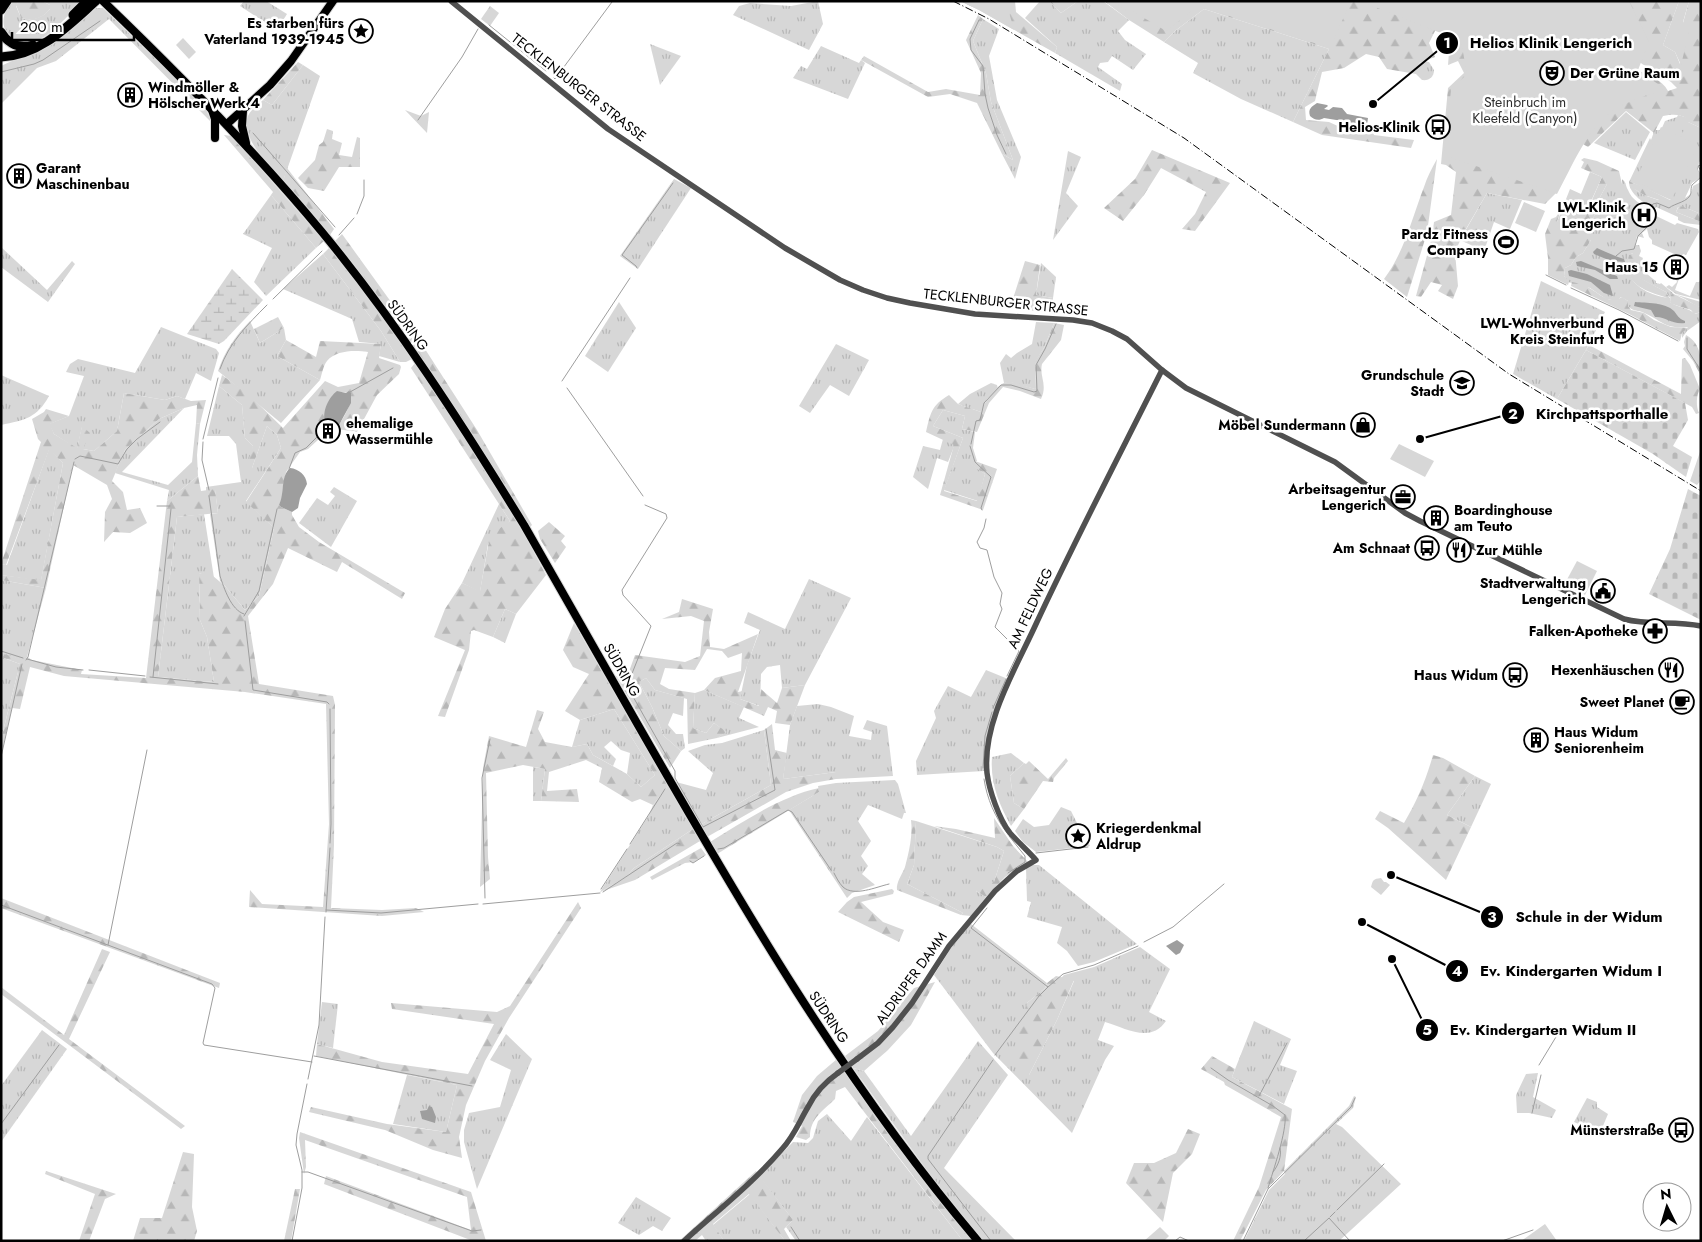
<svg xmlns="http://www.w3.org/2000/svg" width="1702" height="1242" font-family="Jost,sans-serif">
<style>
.grass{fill:url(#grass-tufts);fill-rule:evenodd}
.forest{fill:url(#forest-firs);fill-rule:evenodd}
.wetland{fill:url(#wetland-marsh)}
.cemetery{fill:url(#cemetery-stones)}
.green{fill:#d7d7d7}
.water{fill:#9e9e9e}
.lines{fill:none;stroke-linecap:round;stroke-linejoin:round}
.stream{stroke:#9e9e9e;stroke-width:1}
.major-casing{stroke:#dbdbdb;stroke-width:10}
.highway-casing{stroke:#dbdbdb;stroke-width:11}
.minor{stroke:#505050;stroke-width:5.5}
.major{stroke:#000;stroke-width:8}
.highway{stroke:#000;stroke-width:9}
.rail{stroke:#000;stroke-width:1;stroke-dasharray:8 2.5 1 2.5;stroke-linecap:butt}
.minor-bridge{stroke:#505050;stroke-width:5.5}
.labels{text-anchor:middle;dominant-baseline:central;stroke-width:5;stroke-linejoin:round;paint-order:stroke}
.poi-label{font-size:14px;font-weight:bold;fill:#000;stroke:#fff;text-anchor:end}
.street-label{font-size:14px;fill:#000;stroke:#fff}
.park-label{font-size:14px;fill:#2e2e2e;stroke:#fff}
.leader{fill:none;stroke:#000;stroke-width:2}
.callout-dot{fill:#000;stroke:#fff;stroke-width:2}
.mark-label{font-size:15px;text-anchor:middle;font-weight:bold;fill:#fff}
.callout-label{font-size:15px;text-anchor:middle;font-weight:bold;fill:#000;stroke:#fff;stroke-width:5;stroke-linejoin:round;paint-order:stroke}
</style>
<defs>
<pattern id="grass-tufts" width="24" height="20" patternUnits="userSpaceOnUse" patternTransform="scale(1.25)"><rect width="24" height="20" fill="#d7d7d7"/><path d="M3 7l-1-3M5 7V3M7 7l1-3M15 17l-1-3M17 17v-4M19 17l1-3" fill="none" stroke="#b7b7b7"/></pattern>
<pattern id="forest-firs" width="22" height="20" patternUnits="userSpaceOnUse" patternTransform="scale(1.25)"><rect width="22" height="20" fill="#d7d7d7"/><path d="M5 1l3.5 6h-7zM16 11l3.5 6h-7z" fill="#b7b7b7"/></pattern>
<pattern id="wetland-marsh" width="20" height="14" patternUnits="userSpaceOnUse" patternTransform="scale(1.25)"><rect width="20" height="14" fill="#d7d7d7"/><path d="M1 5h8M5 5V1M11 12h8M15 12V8" fill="none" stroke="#b7b7b7"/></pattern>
<pattern id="cemetery-stones" width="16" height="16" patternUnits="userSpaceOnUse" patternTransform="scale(1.25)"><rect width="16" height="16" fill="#d7d7d7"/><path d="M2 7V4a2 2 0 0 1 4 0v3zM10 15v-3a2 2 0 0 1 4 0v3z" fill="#b7b7b7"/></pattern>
</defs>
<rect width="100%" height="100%" fill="#fff"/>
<!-- grass -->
<g class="grass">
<path d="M 11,1 L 19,1 L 16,6 L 21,18 C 32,21 43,18 50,9 L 50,5 L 42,1 L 81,1 C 69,15 49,39 30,43 C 26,44 23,43 19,42 C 0,35 0,16 11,1 Z"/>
<path d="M 244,1 L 266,1 L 287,14 L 277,30 L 240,6 Z"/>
<path d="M 818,1 L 823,24 L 809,50 L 733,15 L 739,6 L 750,3 L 791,6 Z"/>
<path d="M 1040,1 L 1049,1 L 1061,13 L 1078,1 L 1103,1 L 1129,20 L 1118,31 L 1125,40 L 1146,54 L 1133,70 L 1112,56 L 1108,62 L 1100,63 L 1098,67 L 1122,84 L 1120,91 L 1055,53 L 1057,47 L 1025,18 Z"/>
<path d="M 490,6 L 499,13 L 490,26 L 481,19 Z"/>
<path d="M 96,8 L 103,8 L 205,107 L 212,123 L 109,19 L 56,61 L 37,68 L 1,104 L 1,66 C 18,57 36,54 52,43 C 68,33 82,20 96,8 Z"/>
<path d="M 1204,9 L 1329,49 L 1293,122 L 1241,99 L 1193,73 L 1198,63 L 1164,42 L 1175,31 Z"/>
<path d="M 983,19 L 999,29 L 989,56 L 997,100 L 1021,157 L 1015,179 L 1002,154 L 1013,160 L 991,102 L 986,73 L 973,41 Z"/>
<path d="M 650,44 L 681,56 L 660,85 Z"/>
<path d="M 821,46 L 859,63 L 861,60 L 865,63 L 848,99 L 793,78 L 801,66 L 807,69 Z"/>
<path d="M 1423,61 L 1429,62 L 1434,70 C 1434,77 1429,81 1422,80 L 1415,73 L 1418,64 Z"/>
<path d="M 303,65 L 320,76 L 283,181 C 270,167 237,134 249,114 C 252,109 259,104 263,100 L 272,105 Z"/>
<path d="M 1626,112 L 1650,132 L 1635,160 L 1594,143 Z"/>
<path d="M 1678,115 L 1689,118 L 1701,127 L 1701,128 L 1688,122 L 1699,142 L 1701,138 L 1701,161 L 1699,162 L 1698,170 L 1701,174 L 1701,177 L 1692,183 L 1685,198 L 1691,194 L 1693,186 L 1701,182 L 1701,214 L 1684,207 L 1678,207 L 1676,212 L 1701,222 L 1701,225 L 1684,223 L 1678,220 L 1678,217 L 1656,207 L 1655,209 C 1645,204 1629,194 1629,182 L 1650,138 L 1651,140 L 1655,129 L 1656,130 L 1661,130 L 1665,121 L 1677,117 ZM 1633,183 L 1671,200 L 1658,200 L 1644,195 L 1633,188 Z"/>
<path d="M 1068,151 L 1081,157 L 1066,193 L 1078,206 L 1053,240 Z"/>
<path d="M 674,179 L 691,188 L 638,269 L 620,256 Z"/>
<path d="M 1622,179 C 1627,183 1625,185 1628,190 C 1632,200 1641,205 1651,209 L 1652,214 L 1675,225 L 1677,223 L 1698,229 L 1699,232 L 1686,255 L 1683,254 L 1681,257 L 1652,244 L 1652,240 L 1649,237 L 1647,229 L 1642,233 L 1644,238 L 1637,236 L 1633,253 L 1629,255 C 1629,262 1628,267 1630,275 C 1635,289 1656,297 1670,298 L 1666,292 L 1639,278 L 1638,260 L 1642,260 L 1643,258 C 1640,268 1648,276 1656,281 L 1656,283 L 1660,284 L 1661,283 L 1674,294 L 1701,302 L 1701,307 C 1694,306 1691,302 1685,299 C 1681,297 1677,295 1672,293 L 1671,295 L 1670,302 C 1678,308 1688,307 1695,314 L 1701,312 L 1701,321 L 1687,331 L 1682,338 L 1682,333 L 1688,327 C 1665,330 1660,319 1642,312 C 1636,310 1632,311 1628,306 L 1628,301 L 1621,297 L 1617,301 L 1606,299 L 1590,288 L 1568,282 L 1564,276 L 1565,268 L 1571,265 L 1576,257 L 1583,253 L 1591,240 L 1591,222 L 1601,203 L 1599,199 L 1607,184 L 1622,184 Z"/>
<path d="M 1487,193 L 1522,200 L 1510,229 L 1494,222 L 1484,251 L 1460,240 Z"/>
<path d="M 271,195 L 316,248 L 266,296 L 254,282 L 272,248 L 243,234 Z"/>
<path d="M 1,247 L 47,290 L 72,261 L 75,264 L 48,302 L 1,267 Z"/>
<path d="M 323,254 L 381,331 L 400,362 L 379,356 L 381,344 L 359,342 L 352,319 L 283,289 Z"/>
<path d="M 1041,263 L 1056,277 L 1053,298 L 1036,295 Z"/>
<path d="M 1675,276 L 1679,279 L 1675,290 L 1690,296 L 1696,282 L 1699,282 L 1701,280 L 1701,300 L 1676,294 L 1666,287 L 1669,285 L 1672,287 L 1677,282 Z"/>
<path d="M 1541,281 L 1605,312 L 1586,350 L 1557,399 L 1513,374 Z"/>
<path d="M 619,302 L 636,328 L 608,372 L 585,356 Z"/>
<path d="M 250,321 L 260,343 L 284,328 L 286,340 L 277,356 L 320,380 L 281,423 L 218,371 C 225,351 235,336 250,321 Z"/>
<path d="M 1036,322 L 1054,323 L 1044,348 L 1035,362 L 1036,388 L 1035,389 L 1010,382 L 1004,383 L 1000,363 L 1006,354 L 1011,358 L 1017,353 L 1032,344 Z"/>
<path d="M 161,327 L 216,349 L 219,353 L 211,381 L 196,373 L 185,399 L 177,396 L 165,400 L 124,393 L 117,431 L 94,451 L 83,449 L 82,427 L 77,449 L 54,434 L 49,424 L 69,416 L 84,376 L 66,372 L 70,364 L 78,359 L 135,373 Z"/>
<path d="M 836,344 L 869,360 L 849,396 L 830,385 L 810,413 L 799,406 Z"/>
<path d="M 1,375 L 49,396 C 37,418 25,420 1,425 Z"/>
<path d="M 991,383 L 997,385 L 998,389 L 987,399 L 981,412 L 958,404 L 970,394 Z"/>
<path d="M 219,386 L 242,405 L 245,438 L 253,446 L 252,468 L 267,426 L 277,435 L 281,448 L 246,501 L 274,528 L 259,596 L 245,610 L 225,586 L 220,581 L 210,514 L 218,513 L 215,490 L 206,491 L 206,487 L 241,482 L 236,444 L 229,436 L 207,436 Z"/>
<path d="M 184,408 L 122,472 L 168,485 L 192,462 L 196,423 L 200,424 L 197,455 L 198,476 L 167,501 L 169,490 L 115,473 L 125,450 L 159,419 Z"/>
<path d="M 943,410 L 965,416 L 962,429 L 975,432 L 973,448 L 977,461 L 971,464 L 985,474 L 978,501 L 944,490 L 963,438 L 933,426 Z"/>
<path d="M 943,439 L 955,444 L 948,462 L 937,458 L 928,489 L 913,477 L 923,446 L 940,450 Z"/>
<path d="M 49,449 L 63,463 L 41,581 L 1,575 L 1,564 L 7,565 Z"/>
<path d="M 334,487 L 357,501 L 331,547 L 299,523 L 317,498 L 328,505 L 335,496 L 330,492 Z"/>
<path d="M 499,504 L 510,521 L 488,544 L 480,592 L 462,583 Z"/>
<path d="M 204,514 L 214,578 L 207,572 L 199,574 L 200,620 L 207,637 L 214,682 L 158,677 L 177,517 Z"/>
<path d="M 809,579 L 851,598 L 805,685 L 782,688 L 780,665 L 767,667 L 761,674 L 760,706 L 740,699 L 747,665 L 760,630 L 744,623 L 748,612 L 785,629 Z"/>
<path d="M 1,580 L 46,588 L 27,657 L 25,661 L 1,653 Z"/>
<path d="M 505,609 L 516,614 L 505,643 L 493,637 Z"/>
<path d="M 1,657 L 20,664 L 1,739 Z"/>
<path d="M 986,670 L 1008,679 L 992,717 L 984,771 L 917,775 L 916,761 L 936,718 L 934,711 L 948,686 L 971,697 Z"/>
<path d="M 646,678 L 655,690 L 684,698 L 683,716 L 673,713 L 668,725 L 676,734 L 683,734 L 685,748 L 681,751 L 664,736 L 652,707 L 639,682 Z"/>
<path d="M 704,690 L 744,707 L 739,718 L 759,727 L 717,738 L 726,732 L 714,723 L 706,733 L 693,728 L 695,693 Z"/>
<path d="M 818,704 L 831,707 L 854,716 L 849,736 L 871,740 L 872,732 L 863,729 L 867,720 L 887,726 L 893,776 L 836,779 L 836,772 L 783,779 L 790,725 L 797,706 Z"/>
<path d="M 614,709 L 655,775 L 641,787 L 627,774 L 630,753 L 621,750 L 611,741 L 604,747 L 616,759 L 613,766 L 593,755 L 587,744 L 572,747 L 580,720 Z"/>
<path d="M 764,730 L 771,785 L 700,825 L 676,782 L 706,790 L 713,773 L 688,751 L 705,745 L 722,743 Z"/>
<path d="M 1011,753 L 1024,763 L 1010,776 L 1014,803 L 1024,809 L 1011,826 C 999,804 990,783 992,757 Z"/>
<path d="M 533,767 L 545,769 L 541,801 L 533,801 Z"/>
<path d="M 1475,776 L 1491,784 L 1471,827 L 1447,815 Z"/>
<path d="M 895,780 L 898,784 L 906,813 L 904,813 L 902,819 L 868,805 L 858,821 L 871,841 L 861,856 L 868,866 L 862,874 L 875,885 L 852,893 L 847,898 L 789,810 L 819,792 L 818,786 L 836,783 Z"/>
<path d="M 668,786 L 693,829 L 634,868 L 626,877 L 600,892 L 649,815 L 653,805 Z"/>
<path d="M 1061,807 L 1071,811 L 1080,829 L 1075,833 L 1077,839 L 1086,838 L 1090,846 L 1036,852 L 1023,842 L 1015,831 L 1023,819 L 1034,827 L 1049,825 Z"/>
<path d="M 916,821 L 997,847 L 1004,851 L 994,882 L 976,891 L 986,897 L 971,916 L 961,915 L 963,913 L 907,884 L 914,865 Z"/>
<path d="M 1031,865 L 1039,865 L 1137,944 L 1094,962 L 1078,966 L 1067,951 L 1057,943 L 1062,927 L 1027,917 L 1031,902 L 1027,901 L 1026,868 Z"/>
<path d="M 971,924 L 1047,983 L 1045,988 L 1027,1003 L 1029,1075 L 1057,1020 L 1074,981 L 1061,978 L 1064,975 L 1094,967 L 1140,947 L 1170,969 L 1149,1012 L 1166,1021 C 1150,1044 1126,1028 1105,1022 L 1098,1040 L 1114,1046 L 1105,1060 L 1072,1133 L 993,1053 L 934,975 L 951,948 Z"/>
<path d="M 322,1002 L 338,1004 L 333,1048 L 317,1044 Z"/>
<path d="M 1254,1021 L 1291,1039 L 1280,1065 L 1297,1071 L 1284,1104 L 1232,1077 Z"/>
<path d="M 42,1030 L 67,1049 L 1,1142 L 1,1086 Z"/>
<path d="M 506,1034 L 532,1059 L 477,1189 L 464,1142 L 464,1130 L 469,1113 L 500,1107 L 511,1070 L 490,1060 Z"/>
<path d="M 978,1041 L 1008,1075 L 944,1168 L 1016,1241 L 983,1241 L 934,1180 L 853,1068 L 864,1071 L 911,1136 Z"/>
<path d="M 1538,1073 L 1533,1097 L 1556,1110 L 1552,1118 L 1529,1113 L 1517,1113 L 1516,1095 L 1526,1074 Z"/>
<path d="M 407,1075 L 457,1085 L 446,1132 L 393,1124 Z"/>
<path d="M 1354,1096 L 1356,1097 L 1353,1108 L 1336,1124 L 1342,1127 L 1401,1184 L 1339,1241 L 1244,1241 L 1269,1190 L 1285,1174 L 1284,1171 L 1349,1106 Z"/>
<path d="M 1587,1098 L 1597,1102 L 1597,1107 L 1608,1114 L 1600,1133 L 1574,1122 Z"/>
<path d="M 827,1114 L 851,1141 L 867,1117 L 963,1241 L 796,1241 L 786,1227 L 793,1220 L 759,1176 L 793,1142 L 808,1143 L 813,1138 L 818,1121 Z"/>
<path d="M 750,1194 L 785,1241 L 724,1241 L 713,1225 Z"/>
<path d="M 636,1197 L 671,1218 L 662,1231 L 653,1226 L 639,1235 L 618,1223 Z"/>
<path d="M 1160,1227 L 1169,1236 L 1164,1241 L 1144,1241 Z"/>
</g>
<!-- forest -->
<g class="forest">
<path d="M 19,1 L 42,1 L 50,5 L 50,9 C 42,19 33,21 21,18 L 16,5 Z"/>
<path d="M 960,1 L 1015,1 L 1016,12 L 1057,47 L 1055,53 L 979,10 Z"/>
<path d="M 1049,1 L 1078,1 L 1061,13 Z"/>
<path d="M 1104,1 L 1363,1 L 1436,29 L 1429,43 L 1435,57 L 1419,63 L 1416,74 L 1387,69 L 1379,57 L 1366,54 L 1344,68 L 1322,72 L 1315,101 L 1305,107 L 1306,120 L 1329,122 L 1340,127 L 1346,121 L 1371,126 L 1374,135 L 1414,140 L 1411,148 L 1322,135 L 1293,122 L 1329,49 L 1204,9 L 1175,31 L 1164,42 L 1129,20 Z"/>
<path d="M 1563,1 L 1679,1 L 1663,45 L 1675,52 L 1680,64 L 1683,23 L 1689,1 L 1701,1 L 1701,127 C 1686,118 1682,112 1663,116 L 1654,133 L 1626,111 L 1588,147 L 1581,143 ZM 1636,60 L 1671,82 L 1677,88 L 1668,91 C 1662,79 1646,74 1634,69 Z"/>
<path d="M 978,15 L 983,19 L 973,41 L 986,73 L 991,102 L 1013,160 L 1002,154 L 977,103 L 950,94 L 928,97 L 861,60 L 864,56 L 928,92 L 946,89 L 980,95 L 981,73 L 966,40 Z"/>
<path d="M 1454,35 L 1474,39 L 1557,192 L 1545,204 L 1487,193 L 1463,234 L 1455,252 L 1458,286 L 1453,299 L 1438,291 L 1442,285 L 1431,282 L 1421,297 L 1416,296 L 1432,237 L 1434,222 L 1451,215 L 1456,172 L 1446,165 L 1441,164 L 1447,99 L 1448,88 L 1464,73 L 1458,61 L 1448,65 L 1450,39 Z"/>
<path d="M 298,62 L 303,65 L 272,105 L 263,100 Z"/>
<path d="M 405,110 L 421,116 L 429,112 L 427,133 Z"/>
<path d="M 327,129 L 333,131 L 332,139 L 342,143 L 339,155 L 352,157 L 357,137 L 360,138 L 360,167 L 339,167 L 324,191 L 308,188 L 298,178 L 315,160 L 319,145 L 323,142 Z"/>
<path d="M 224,135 L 232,136 L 324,241 L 316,248 L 271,195 L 273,192 Z"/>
<path d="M 1152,150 L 1230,183 L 1195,231 L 1182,229 L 1195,214 L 1206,192 L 1161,168 L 1144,195 L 1123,221 L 1104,208 L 1135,179 Z"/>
<path d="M 1584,158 L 1597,161 L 1619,171 L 1622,184 L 1620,187 L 1609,184 L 1607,184 L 1599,199 L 1601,203 L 1591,222 L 1591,240 L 1583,253 L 1576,257 L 1571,265 L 1565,268 L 1564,276 L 1569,282 L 1568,285 L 1548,275 L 1548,258 L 1545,234 L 1551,219 L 1556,217 L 1561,209 L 1557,222 L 1588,209 L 1602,177 L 1581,168 L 1584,162 L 1581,160 Z"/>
<path d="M 1437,159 L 1427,233 L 1407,297 L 1384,279 C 1404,253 1412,218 1424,187 C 1427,177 1432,168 1437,159 Z"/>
<path d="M 287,168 L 334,229 L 330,235 L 283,181 Z"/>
<path d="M 1630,182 L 1642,186 L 1672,201 L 1668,203 L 1644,195 L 1636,190 L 1630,188 Z"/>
<path d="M 1679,206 L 1684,207 L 1701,214 L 1701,222 L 1676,212 Z"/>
<path d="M 342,234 L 425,349 L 477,430 L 532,525 L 528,529 L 418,355 L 376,295 L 335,241 Z"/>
<path d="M 1636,245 L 1639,245 L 1641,251 L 1639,256 L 1643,258 L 1642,260 L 1638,261 L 1640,278 L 1666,292 L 1670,299 C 1655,293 1633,290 1628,271 C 1627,266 1629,260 1629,255 L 1633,253 L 1633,247 Z"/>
<path d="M 329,248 L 361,286 L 412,359 L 406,362 L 400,362 L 381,331 L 323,254 Z"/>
<path d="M 1025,261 L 1040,265 L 1036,295 L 1053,298 L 1052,313 L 1010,308 Z"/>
<path d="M 1572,282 C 1578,283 1585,285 1591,289 C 1601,295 1611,305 1622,297 L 1628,301 L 1628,306 L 1631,310 L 1644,313 L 1654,320 L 1671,327 L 1688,328 L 1682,333 L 1680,341 L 1629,314 L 1571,286 Z"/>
<path d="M 1672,293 C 1678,296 1697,306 1701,307 L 1701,312 L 1694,314 L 1691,310 L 1672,304 L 1670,302 L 1671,295 Z"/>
<path d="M 278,317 L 284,328 L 260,343 L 254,329 Z"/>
<path d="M 1054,323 L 1064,325 L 1061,340 L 1042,364 C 1039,377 1048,384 1041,399 L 1020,391 L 1003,387 L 989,403 L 977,432 L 962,429 L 965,416 L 943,410 L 933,426 L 963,438 L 944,491 L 977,501 L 985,474 L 970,464 L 975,461 L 997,469 L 983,510 L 940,495 L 954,445 L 926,432 C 931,412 931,406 949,395 L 958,404 L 981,412 C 984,403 996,384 1007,382 C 1016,381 1026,387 1035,389 L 1036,387 L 1035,361 L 1044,348 Z"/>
<path d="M 1686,335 C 1702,344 1701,360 1701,376 L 1693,361 L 1683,349 L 1685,346 L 1684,342 Z"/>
<path d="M 286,340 L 316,357 L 320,341 L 381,344 L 379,358 L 400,365 L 401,367 L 399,374 L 377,395 L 357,432 L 324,427 L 319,439 L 308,449 L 300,452 L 286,472 L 283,486 L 282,499 L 279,505 L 281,507 L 292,512 L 292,515 L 299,527 L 319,542 L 405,593 L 402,599 L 342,562 L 337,572 L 288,548 L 273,584 L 248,616 L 259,684 L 333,696 L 335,705 L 334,845 L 331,908 L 382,910 L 416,908 L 424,912 L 382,916 L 249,907 L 250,890 L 262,904 L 323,907 L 329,824 L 326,704 L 245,692 L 64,676 L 30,667 L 20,709 L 12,708 L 1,755 L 1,739 L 20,664 L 1,657 L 1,653 L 25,660 L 27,657 L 32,660 L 82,670 L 81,674 L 146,678 L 167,501 L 198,476 L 201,491 L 215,489 L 218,513 L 177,517 L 158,677 L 214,682 L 207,637 L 200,620 L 199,574 L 207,571 L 225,586 L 245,610 L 259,596 L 274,528 L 246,502 L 281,448 L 277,435 L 267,426 L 252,468 L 247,465 L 253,446 L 245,438 L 242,405 L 219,386 L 222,375 L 247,393 L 283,428 L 325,381 L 338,387 L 359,383 L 368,352 C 355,350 336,350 327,361 C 323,366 322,374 320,380 L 277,356 ZM 340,392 L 351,393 C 352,404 344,418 337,427 L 332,426 L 328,403 Z"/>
<path d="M 1589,345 L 1681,394 L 1682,359 L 1685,358 L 1690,365 L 1700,389 C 1696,395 1696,407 1699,413 L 1696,414 L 1692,407 L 1586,350 Z"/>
<path d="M 415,363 L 477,454 L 527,539 L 546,575 L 516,614 L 505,609 L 493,637 L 474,630 L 471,631 L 469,650 L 445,717 L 438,716 L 465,650 L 434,637 L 445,609 L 462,583 L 480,591 L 490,535 L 510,521 L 411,368 Z"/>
<path d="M 124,393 L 165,400 L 177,396 L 191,401 L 206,400 L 200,424 L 196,423 L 197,405 L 184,408 L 159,419 L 125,450 L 112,481 L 123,492 L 127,510 L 140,508 L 147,523 L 130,533 L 113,532 L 104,542 L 105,512 L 112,499 L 107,485 L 73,465 L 46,588 L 1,580 L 1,575 L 41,580 L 63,463 L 49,450 L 6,565 L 1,564 L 41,442 L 38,439 L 32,419 L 44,412 L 46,409 L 69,416 L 50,424 L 54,434 L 77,448 L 82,426 L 90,433 L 83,449 L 94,451 L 117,431 Z"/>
<path d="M 549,522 L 565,536 L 561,541 L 566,547 L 555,563 L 540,539 L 538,531 Z"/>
<path d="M 682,599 L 713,609 L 709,632 L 710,647 L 724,649 L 758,634 L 738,692 L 743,691 L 740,699 L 759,706 L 761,689 L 777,703 L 782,688 L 805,685 L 790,725 L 775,723 L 777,711 L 768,707 L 764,716 L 704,690 L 715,678 L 741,671 L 742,653 L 728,658 L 722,651 L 707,649 L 695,670 L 665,668 L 660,684 L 669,689 L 695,693 L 693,728 L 706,733 L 714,723 L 727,732 L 717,738 L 688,744 L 687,699 L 655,690 L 646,678 L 639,682 L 652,707 L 664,736 L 681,751 L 670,768 L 616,676 L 627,677 L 635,655 L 685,662 L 700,656 L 704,621 L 691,616 L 662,619 L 679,612 Z"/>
<path d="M 574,623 L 668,786 L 653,805 L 640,799 L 632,802 L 599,782 L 602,768 L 586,760 L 549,772 L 547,791 L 577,789 L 579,802 L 541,801 L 545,769 L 523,765 L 486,773 L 488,857 L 490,879 L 480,887 L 483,768 L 489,736 L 526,747 L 537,710 L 544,712 L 538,729 L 545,742 L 572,747 L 587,744 L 593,755 L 627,774 L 641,787 L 655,775 L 614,709 L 580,720 L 565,711 L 589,674 L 573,667 L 563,650 Z"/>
<path d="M 772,724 L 775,750 L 787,753 L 783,779 L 836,772 L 836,779 L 813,783 L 786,792 L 707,837 L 700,825 L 771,785 L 764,730 Z"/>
<path d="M 1433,755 L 1443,758 L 1475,776 L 1447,815 L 1471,827 L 1446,880 L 1388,828 L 1375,819 L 1380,811 L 1404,823 C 1417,801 1426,780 1433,755 Z"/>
<path d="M 1066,758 L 1068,761 L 1054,778 L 1053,782 L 1043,781 L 1024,809 L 1014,803 L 1010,776 L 1024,763 L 1026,764 L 1029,761 L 1048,779 Z"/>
<path d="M 819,788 L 819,792 L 717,854 L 710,842 C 743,822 781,796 819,788 Z"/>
<path d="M 994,818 L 1013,846 L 1028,862 L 1005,877 L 986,897 L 976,891 L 980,883 L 994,882 L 1004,851 L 997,847 L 934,826 L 956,829 L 995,838 Z"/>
<path d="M 911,820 L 916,821 L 914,865 L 907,884 L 963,913 L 961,915 L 897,890 C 896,882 902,875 905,867 C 909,852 913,835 911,820 Z"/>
<path d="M 693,829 L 700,841 L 635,880 L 600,892 L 626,877 L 634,868 Z"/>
<path d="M 701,848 L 706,855 L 694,862 L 685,863 L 652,880 L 650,877 Z"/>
<path d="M 892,889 L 894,891 L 893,894 L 861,902 L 883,922 L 904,930 L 899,942 L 838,912 L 847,902 L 854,897 Z"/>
<path d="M 1,898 L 220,983 L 219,988 L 1,908 Z"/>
<path d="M 578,902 L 581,908 L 509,1018 L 485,1061 L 466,1105 L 459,1137 L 462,1158 L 433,1150 L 385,1130 L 309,1112 L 311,1107 L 387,1124 L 446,1132 L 457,1085 L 316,1056 L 317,1044 L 382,1062 L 468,1074 L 494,1024 L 392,1009 L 391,1003 L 497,1012 L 510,1006 Z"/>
<path d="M 102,949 L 110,952 L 69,1039 L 185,1126 L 181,1129 L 1,994 L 1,987 L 64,1035 Z"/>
<path d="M 1056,976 L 1074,980 L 1057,1020 L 1029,1075 L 1011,1059 L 1027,1003 L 1045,988 L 1047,983 Z"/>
<path d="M 935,982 L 911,1025 L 888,1050 L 864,1071 L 853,1068 L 845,1056 L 878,1031 L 914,988 Z"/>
<path d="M 1212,1056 L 1235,1069 L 1232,1077 L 1292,1109 L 1284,1171 L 1266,1190 L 1240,1241 L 1233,1241 L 1259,1187 L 1281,1117 L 1225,1085 L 1224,1082 L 1201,1069 Z"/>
<path d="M 837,1059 L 889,1134 L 973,1241 L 963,1241 L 845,1087 L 836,1091 L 835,1099 C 823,1111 810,1118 810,1137 L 806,1140 L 796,1137 L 802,1126 L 793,1122 L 802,1095 L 817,1076 Z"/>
<path d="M 1188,1129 L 1200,1134 L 1192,1154 L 1173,1173 L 1163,1222 L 1126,1183 L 1134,1163 L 1154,1163 L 1176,1153 Z"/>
<path d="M 300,1132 L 471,1192 L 486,1241 L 473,1241 L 324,1184 L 326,1176 L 471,1230 L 467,1197 L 305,1140 L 306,1167 L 304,1174 L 299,1138 Z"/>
<path d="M 183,1152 L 194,1154 L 192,1207 L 197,1231 L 194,1241 L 133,1241 L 140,1218 L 162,1218 Z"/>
<path d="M 46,1171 L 116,1194 L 105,1199 L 89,1241 L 79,1241 L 95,1194 L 45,1174 Z"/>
<path d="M 756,1171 L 793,1220 L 784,1229 L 791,1241 L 785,1241 L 749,1194 L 713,1224 L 724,1241 L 706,1241 L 702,1235 L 695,1241 L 679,1241 Z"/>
<path d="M 295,1189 L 300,1189 L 291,1241 L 284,1241 Z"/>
</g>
<!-- wetland -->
<path class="wetland" d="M 232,269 L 263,300 L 224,341 L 219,344 L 187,334 Z"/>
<!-- cemetery -->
<g class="cemetery">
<path d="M 1586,350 L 1685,403 L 1688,420 L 1673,446 L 1692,457 L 1686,477 L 1653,454 L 1557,399 Z"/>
<path d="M 1688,489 L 1701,496 L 1701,620 L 1649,594 L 1670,549 Z"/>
</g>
<!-- green -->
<g class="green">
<path d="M 960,1 L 1009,1 L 1009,12 L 1014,30 L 979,10 Z"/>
<path d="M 1113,1 L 1351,1 L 1330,48 L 1198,6 L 1166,31 L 1134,12 L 1127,11 Z"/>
<path d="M 1360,1 L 1629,1 L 1649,42 L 1638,70 L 1665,89 C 1648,95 1631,100 1615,109 C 1587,128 1573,165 1557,194 L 1444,155 L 1451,90 L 1467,74 L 1461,41 Z"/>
<path d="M 1679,1 L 1689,1 L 1683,22 L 1689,32 L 1681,65 L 1675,52 L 1663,45 Z"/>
<path d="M 183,38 L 196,52 L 189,59 L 176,45 Z"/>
<path d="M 1688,122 L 1701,128 L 1701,138 L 1699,142 L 1682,134 Z"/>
<path d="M 1661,127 L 1698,145 L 1672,199 L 1635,181 Z"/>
<path d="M 1590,172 L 1602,177 L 1578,230 L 1557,222 L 1570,189 L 1581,194 Z"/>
<path d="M 1524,202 L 1545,211 L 1536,232 L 1515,223 Z"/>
<path d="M 1399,444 L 1434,461 L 1425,477 L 1390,459 Z"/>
<path d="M 1701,449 L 1701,480 L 1697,485 L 1690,481 Z"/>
<path d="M 1577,561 L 1597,571 L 1585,595 L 1564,585 Z"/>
<path d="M 1381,878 L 1384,882 L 1386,882 L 1390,885 L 1381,895 L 1371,887 C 1373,880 1373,879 1381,878 Z"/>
<path d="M 1545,1224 L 1557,1241 L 1521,1241 Z"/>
</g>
<!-- water -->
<g class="water">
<path d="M 1317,103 L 1327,105 L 1328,106 L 1324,109 L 1329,110 L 1333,107 L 1342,108 L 1347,114 L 1368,118 L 1367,125 L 1324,118 C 1319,121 1314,120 1310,116 C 1308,109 1311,107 1317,103 Z"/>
<path d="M 1597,248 C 1605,252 1615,256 1624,259 L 1625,262 L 1611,261 L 1594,254 L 1593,252 Z"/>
<path d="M 1581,261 L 1617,276 L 1618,279 L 1610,279 L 1595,270 L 1577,266 L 1576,262 Z"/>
<path d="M 1571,270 L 1587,274 L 1610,285 L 1613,296 L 1604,293 L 1591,282 L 1569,276 L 1568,271 Z"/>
<path d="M 1635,302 C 1646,303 1665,302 1674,311 C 1678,316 1678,318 1685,321 L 1685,323 C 1672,325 1665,316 1655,317 L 1651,310 L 1634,306 Z"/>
<path d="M 337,391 L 346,393 L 349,391 L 351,393 L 351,403 L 339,425 L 337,427 L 332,426 L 325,421 C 322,411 329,397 337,391 Z"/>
<path d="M 290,468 C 299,469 306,475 307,484 L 300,498 L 298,508 L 292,512 L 281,507 L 279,505 C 285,494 280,477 290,468 Z"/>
<path d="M 1177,940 L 1184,945 L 1180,953 L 1176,955 L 1166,946 Z"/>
<path d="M 429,1106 L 432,1107 L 436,1117 L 435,1123 L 422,1119 L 420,1111 L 427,1110 Z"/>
</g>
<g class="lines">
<!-- stream -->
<g class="stream">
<path d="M 979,20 L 970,39 L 971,50 L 983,66 L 985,94 L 988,108 L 997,135 L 1006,154"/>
<path d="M 489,25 L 546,71"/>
<path d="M 1,72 L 34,64 L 43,60 L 100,21"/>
<path d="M 554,78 L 555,79 L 612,2"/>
<path d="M 418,120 L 462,57 L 478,29"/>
<path d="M 253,133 L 335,227"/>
<path d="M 1701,165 L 1698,166 L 1701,171"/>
<path d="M 1651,206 L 1653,204 L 1657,203 L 1669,208 C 1675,203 1689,202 1691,193 C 1691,190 1691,187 1692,185 L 1701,177"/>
<path d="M 357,214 L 364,196 L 364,180"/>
<path d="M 339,235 L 354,218"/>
<path d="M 1616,256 L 1622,251 L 1634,249 L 1638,236 L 1648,226 L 1644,218 L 1647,209"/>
<path d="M 637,268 L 636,266 L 622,255 L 673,183"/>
<path d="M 1546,275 L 1566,285"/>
<path d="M 1571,288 L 1619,310 L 1678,341"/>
<path d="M 273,299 L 322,251"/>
<path d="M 1687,338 L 1687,349 L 1701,371"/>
<path d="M 220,369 C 229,343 247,325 267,305"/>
<path d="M 562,381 L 630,278"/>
<path d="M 567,388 L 643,496"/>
<path d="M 350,392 L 393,368"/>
<path d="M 320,420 L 320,429 L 322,431"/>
<path d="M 322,432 L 326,426"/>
<path d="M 203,439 L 218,378"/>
<path d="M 203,442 L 202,460 L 209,490"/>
<path d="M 971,444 L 976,421 L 980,420 L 984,403 L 1001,385 L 1011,385 L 1034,392 L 1037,391 L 1036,365 L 1045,349 L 1056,324"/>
<path d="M 970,446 L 975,462 L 991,477 L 981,508 L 982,510"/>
<path d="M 75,459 L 80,456 L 118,464 L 127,449 L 137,439 L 160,422"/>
<path d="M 289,469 L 295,453 L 306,448 L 318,436"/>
<path d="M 1701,472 L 1700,476 L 1701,478"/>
<path d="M 209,496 L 220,576 C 224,588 231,610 244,614"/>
<path d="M 645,505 L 666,514 L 667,518 L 622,590 L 623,595 L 651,626 L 627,686 L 675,771 L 675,778 L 703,827 L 775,790 L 766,729"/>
<path d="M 157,506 L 170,506"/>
<path d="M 986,519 L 984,528 L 977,542 L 980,548 L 987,550 L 994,577 L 1002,593 L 1000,604 L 1002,609 L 995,627 L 1019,651 L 1007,676"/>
<path d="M 244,616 L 259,591 L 277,509"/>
<path d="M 245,621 L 253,690 L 327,702 L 329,704"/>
<path d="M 1,651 L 23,658"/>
<path d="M 27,659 L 56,667 L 83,670"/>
<path d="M 26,660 L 28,657 L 74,462"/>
<path d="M 89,670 L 145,676"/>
<path d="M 150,677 L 218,684"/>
<path d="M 153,677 L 171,509"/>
<path d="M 993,708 L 1006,679"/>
<path d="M 330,709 L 331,824 L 330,843"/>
<path d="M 1,757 L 22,664"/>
<path d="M 983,768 L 985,736 L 992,712"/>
<path d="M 984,779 C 987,799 995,817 1007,833"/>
<path d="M 630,844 L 665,789"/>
<path d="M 718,849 L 724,848 L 788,810 L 792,812 L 831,870"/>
<path d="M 1036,853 L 1088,847"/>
<path d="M 690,861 L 693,863 L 704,856"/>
<path d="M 834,873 C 836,877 839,883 843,887 C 854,897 876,887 889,884"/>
<path d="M 1008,873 L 1025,862 L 1025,856 L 1009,836"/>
<path d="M 601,889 L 627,849"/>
<path d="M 603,892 L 677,843 L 680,844"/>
<path d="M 485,898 L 482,778 L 490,739"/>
<path d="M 483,904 L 600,893"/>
<path d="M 1,905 L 212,984 L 215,988 L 203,1043 L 204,1045 L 312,1062"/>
<path d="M 987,908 L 971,928 L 1048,987 L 1039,996 L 995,1055"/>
<path d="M 326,910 L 381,913 L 478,904"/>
<path d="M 326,912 L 330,848"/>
<path d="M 1144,942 L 1173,927 L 1224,884"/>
<path d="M 108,945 L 147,750"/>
<path d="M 1048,987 L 1063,974 L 1094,965 L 1138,946"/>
<path d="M 314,1056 L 472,1086"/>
<path d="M 1539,1065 L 1562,1027"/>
<path d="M 1211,1068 L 1228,1080 L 1273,1106 L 1285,1115 C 1287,1131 1273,1171 1268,1188"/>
<path d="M 308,1079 L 319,1025 L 325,917"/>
<path d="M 1259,1096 L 1287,1043"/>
<path d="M 1532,1113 L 1541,1075"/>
<path d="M 1,1124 L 59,1045"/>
<path d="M 302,1172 L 308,1172 L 472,1231 L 481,1230"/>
<path d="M 1273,1172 C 1278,1166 1282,1156 1280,1148"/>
<path d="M 1337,1210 L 1384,1164"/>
<path d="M 1330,1217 L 1335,1212"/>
<path d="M 791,1227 L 800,1241"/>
<path d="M 292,1241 L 302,1188 L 302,1170 L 296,1145 L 297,1134 L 307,1084"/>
<path d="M 991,1241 L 928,1159 L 928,1156 L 993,1060"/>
<path d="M 1175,1241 L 1180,1237 L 1189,1241"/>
<path d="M 1243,1241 L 1268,1189 L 1351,1107 L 1355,1098"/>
<path d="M 1304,1241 L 1329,1218 L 1350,1241"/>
<path d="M 1502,1241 L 1533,1230"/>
</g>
<!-- major casing -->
<g class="major-casing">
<g id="major">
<path d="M 103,1 C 180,75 254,150 322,232 C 397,323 462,424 524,525 C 562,591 600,658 638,725 C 740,903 844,1083 978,1241"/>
<path d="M 212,110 L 215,119 L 215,138"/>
<path d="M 243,111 L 242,126 L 246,143"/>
<path d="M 227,124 L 270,85 L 291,61 L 333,1"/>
</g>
</g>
<!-- highway casing -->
<g class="highway-casing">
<g id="highway">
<path d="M 1,10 L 7,1"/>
<path d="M 73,15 L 87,1"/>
<path d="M 1,32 C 8,44 19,49 33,45"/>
<path d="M 1,57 C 40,56 69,25 96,1"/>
</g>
</g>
<!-- minor -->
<g class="minor">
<path d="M 451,1 L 608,129 L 785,248 L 840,280 L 863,290 L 887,298 L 910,303 L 975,314 L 1073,320 L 1092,323 L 1112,331 L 1127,339 L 1162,370 L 1186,388 L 1335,462 L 1405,513 L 1420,521 L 1624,619 C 1649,626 1675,620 1701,626"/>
<path d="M 857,1059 L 878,1043 L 893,1027 L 912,1003 L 949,946 L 995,891 L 1017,871 L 1036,860 C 1028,851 1018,842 1010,833 C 999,819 989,790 987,773 C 982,723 1016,668 1036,624 C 1076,538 1120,454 1162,370"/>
<path d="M 684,1241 C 717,1211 753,1183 782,1149 C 794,1136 799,1122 808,1107 C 815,1093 825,1082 838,1073"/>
</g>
<!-- major -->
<use href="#major" class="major"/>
<!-- highway -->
<use href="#highway" class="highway"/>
<!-- rail -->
<path class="rail" d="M 953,1 L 989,19 L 1184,138 L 1509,374 L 1701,491"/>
<!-- minor-bridge -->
<path class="minor-bridge" d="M 838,1073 L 857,1059"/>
</g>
<!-- icons -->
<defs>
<g id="sight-ring" transform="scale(1.25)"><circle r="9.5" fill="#fff" stroke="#000" stroke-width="1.5"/><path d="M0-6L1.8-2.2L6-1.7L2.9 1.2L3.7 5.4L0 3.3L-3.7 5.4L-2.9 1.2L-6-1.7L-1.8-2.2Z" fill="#000"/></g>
<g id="theatre-ring" transform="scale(1.25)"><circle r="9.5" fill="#fff" stroke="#000" stroke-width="1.5"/><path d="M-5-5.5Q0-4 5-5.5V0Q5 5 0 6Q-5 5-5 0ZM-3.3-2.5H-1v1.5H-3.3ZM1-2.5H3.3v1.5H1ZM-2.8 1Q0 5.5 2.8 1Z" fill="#000"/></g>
<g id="building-ring" transform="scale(1.25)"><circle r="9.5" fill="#fff" stroke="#000" stroke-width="1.5"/><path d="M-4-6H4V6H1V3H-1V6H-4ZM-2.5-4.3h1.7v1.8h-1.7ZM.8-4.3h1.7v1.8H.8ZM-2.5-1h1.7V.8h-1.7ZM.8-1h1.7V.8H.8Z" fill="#000"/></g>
<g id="bus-ring" transform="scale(1.25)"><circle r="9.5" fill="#fff" stroke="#000" stroke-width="1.5"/><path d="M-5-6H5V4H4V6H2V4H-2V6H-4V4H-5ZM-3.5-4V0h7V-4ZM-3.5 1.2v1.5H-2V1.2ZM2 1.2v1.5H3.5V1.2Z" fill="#000"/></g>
<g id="hospital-ring" transform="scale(1.25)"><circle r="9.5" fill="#fff" stroke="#000" stroke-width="1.5"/><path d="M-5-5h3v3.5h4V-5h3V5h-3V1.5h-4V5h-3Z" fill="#000"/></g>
<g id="stadium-ring" transform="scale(1.25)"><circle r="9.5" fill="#fff" stroke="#000" stroke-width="1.5"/><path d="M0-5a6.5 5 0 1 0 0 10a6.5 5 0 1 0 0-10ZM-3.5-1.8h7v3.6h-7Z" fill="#000"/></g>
<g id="school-ring" transform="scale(1.25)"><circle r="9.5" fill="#fff" stroke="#000" stroke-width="1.5"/><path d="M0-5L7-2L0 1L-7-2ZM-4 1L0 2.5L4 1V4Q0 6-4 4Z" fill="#000"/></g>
<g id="shop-ring" transform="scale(1.25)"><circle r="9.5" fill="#fff" stroke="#000" stroke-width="1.5"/><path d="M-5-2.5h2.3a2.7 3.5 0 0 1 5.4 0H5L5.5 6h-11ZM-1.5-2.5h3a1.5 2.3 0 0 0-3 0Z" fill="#000"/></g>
<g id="office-ring" transform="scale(1.25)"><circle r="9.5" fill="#fff" stroke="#000" stroke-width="1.5"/><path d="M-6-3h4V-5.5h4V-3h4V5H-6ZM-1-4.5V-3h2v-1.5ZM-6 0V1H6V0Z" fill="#000"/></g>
<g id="restaurant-ring" transform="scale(1.25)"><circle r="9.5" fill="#fff" stroke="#000" stroke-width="1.5"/><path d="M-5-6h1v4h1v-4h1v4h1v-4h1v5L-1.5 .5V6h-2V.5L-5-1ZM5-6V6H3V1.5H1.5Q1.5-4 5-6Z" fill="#000"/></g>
<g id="civic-ring" transform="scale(1.25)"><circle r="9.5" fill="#fff" stroke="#000" stroke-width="1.5"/><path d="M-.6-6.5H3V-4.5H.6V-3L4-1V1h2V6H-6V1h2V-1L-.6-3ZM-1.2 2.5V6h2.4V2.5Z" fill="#000"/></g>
<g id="pharmacy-ring" transform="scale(1.25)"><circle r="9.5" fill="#fff" stroke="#000" stroke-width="1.5"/><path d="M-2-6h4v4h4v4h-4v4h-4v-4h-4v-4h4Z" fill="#000"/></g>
<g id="cafe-ring" transform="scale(1.25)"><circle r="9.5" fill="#fff" stroke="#000" stroke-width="1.5"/><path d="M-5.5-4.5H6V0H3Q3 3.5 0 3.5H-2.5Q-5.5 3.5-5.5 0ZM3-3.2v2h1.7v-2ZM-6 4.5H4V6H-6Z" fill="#000"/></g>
</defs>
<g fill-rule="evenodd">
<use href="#sight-ring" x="361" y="31"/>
<use href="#theatre-ring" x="1552" y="73"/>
<use href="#building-ring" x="130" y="95"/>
<use href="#bus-ring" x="1438" y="127"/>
<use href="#building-ring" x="19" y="176"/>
<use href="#hospital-ring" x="1644" y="215"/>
<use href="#stadium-ring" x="1506" y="242"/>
<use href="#building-ring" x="1676" y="267"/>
<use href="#building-ring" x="1621" y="331"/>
<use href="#school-ring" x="1462" y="383"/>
<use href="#shop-ring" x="1363" y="425"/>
<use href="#building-ring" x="328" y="431"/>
<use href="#office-ring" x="1403" y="497"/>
<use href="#building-ring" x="1436" y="518"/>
<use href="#bus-ring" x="1427" y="548"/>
<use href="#restaurant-ring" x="1459" y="550"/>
<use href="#civic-ring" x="1603" y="591"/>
<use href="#pharmacy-ring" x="1655" y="631"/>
<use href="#restaurant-ring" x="1671" y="670"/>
<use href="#bus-ring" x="1515" y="675"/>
<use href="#cafe-ring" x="1682" y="702"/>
<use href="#building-ring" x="1536" y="740"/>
<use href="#sight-ring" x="1078" y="836"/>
<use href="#bus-ring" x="1681" y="1130"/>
</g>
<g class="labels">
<!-- poi labels -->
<g class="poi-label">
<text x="344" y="23">Es starben fürs<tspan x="344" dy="16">Vaterland 1939-1945</tspan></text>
<text x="1570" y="73" text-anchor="start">Der Grüne Raum</text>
<text x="148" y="87" text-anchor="start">Windmöller &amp;<tspan x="148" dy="16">Hölscher Werk 4</tspan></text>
<text x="1420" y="127">Helios-Klinik</text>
<text x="36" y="168" text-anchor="start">Garant<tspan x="36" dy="16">Maschinenbau</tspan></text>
<text x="1626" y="207">LWL-Klinik<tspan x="1626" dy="16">Lengerich</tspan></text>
<text x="1488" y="234">Pardz Fitness<tspan x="1488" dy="16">Company</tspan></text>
<text x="1658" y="267">Haus 15</text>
<text x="1604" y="323">LWL-Wohnverbund<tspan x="1604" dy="16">Kreis Steinfurt</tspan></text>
<text x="1444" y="375">Grundschule<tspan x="1444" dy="16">Stadt</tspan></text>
<text x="346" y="423" text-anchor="start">ehemalige<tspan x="346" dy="16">Wassermühle</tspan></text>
<text x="1346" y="425">Möbel Sundermann</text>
<text x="1386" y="489">Arbeitsagentur<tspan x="1386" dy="16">Lengerich</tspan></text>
<text x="1454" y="510" text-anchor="start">Boardinghouse<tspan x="1454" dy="16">am Teuto</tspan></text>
<text x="1410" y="548">Am Schnaat</text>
<text x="1476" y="550" text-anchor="start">Zur Mühle</text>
<text x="1586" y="583">Stadtverwaltung<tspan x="1586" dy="16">Lengerich</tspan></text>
<text x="1638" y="631">Falken-Apotheke</text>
<text x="1654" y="670">Hexenhäuschen</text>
<text x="1498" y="675">Haus Widum</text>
<text x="1664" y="702">Sweet Planet</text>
<text x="1554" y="732" text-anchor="start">Haus Widum<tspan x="1554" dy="16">Seniorenheim</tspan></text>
<text x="1096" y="828" text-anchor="start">Kriegerdenkmal<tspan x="1096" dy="16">Aldrup</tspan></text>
<text x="1664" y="1130">Münsterstraße</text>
</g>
<!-- street labels -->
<g class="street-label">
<text transform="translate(579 87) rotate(38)">TECKLENBURGER STRASSE</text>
<text transform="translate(1006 302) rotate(6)">TECKLENBURGER STRASSE</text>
<text transform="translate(408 325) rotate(54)">SÜDRING</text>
<text transform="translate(1030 608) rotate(-65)">AM FELDWEG</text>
<text transform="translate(622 670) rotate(60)">SÜDRING</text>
<text transform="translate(911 978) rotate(-54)">ALDRUPER DAMM</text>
<text transform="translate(829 1017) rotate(56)">SÜDRING</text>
</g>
<!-- park labels -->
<g class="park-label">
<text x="1525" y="102">Steinbruch im<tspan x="1525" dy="16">Kleefeld (Canyon)</tspan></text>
</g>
</g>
<!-- callouts -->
<path class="leader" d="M1373 104L1447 43M1420 439L1513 413M1391 875L1492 917M1362 922L1457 971M1392 959L1427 1030"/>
<g class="callout-dot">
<circle cx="1373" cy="104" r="5"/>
<circle cx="1420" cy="439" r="5"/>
<circle cx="1391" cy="875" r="5"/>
<circle cx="1362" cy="922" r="5"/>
<circle cx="1392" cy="959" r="5"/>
<circle cx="1447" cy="43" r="12"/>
<circle cx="1513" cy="413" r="12"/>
<circle cx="1492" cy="917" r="12"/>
<circle cx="1457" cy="971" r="12"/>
<circle cx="1427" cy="1030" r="12"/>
</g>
<g class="mark-label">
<text x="1447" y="48">1</text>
<text x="1513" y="419">2</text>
<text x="1492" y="922">3</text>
<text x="1457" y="976">4</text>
<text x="1427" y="1035">5</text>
</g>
<g class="callout-label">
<text x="1551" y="48">Helios Klinik Lengerich</text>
<text x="1602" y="419">Kirchpattsporthalle</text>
<text x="1589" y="922">Schule in der Widum</text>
<text x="1571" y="976">Ev. Kindergarten Widum I</text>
<text x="1543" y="1035">Ev. Kindergarten Widum II</text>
</g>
<!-- border -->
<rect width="1702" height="1242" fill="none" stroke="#000000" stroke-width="5"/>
<!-- north arrow -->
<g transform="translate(1667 1207) rotate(355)"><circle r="24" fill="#ffffff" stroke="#999999"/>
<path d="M0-4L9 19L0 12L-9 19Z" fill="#000000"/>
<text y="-8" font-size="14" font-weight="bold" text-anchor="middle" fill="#000000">N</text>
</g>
<!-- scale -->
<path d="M12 32v8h122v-8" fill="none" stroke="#000000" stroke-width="2.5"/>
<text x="20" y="32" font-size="15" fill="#000000" stroke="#ffffff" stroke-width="4" paint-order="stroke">200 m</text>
</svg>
